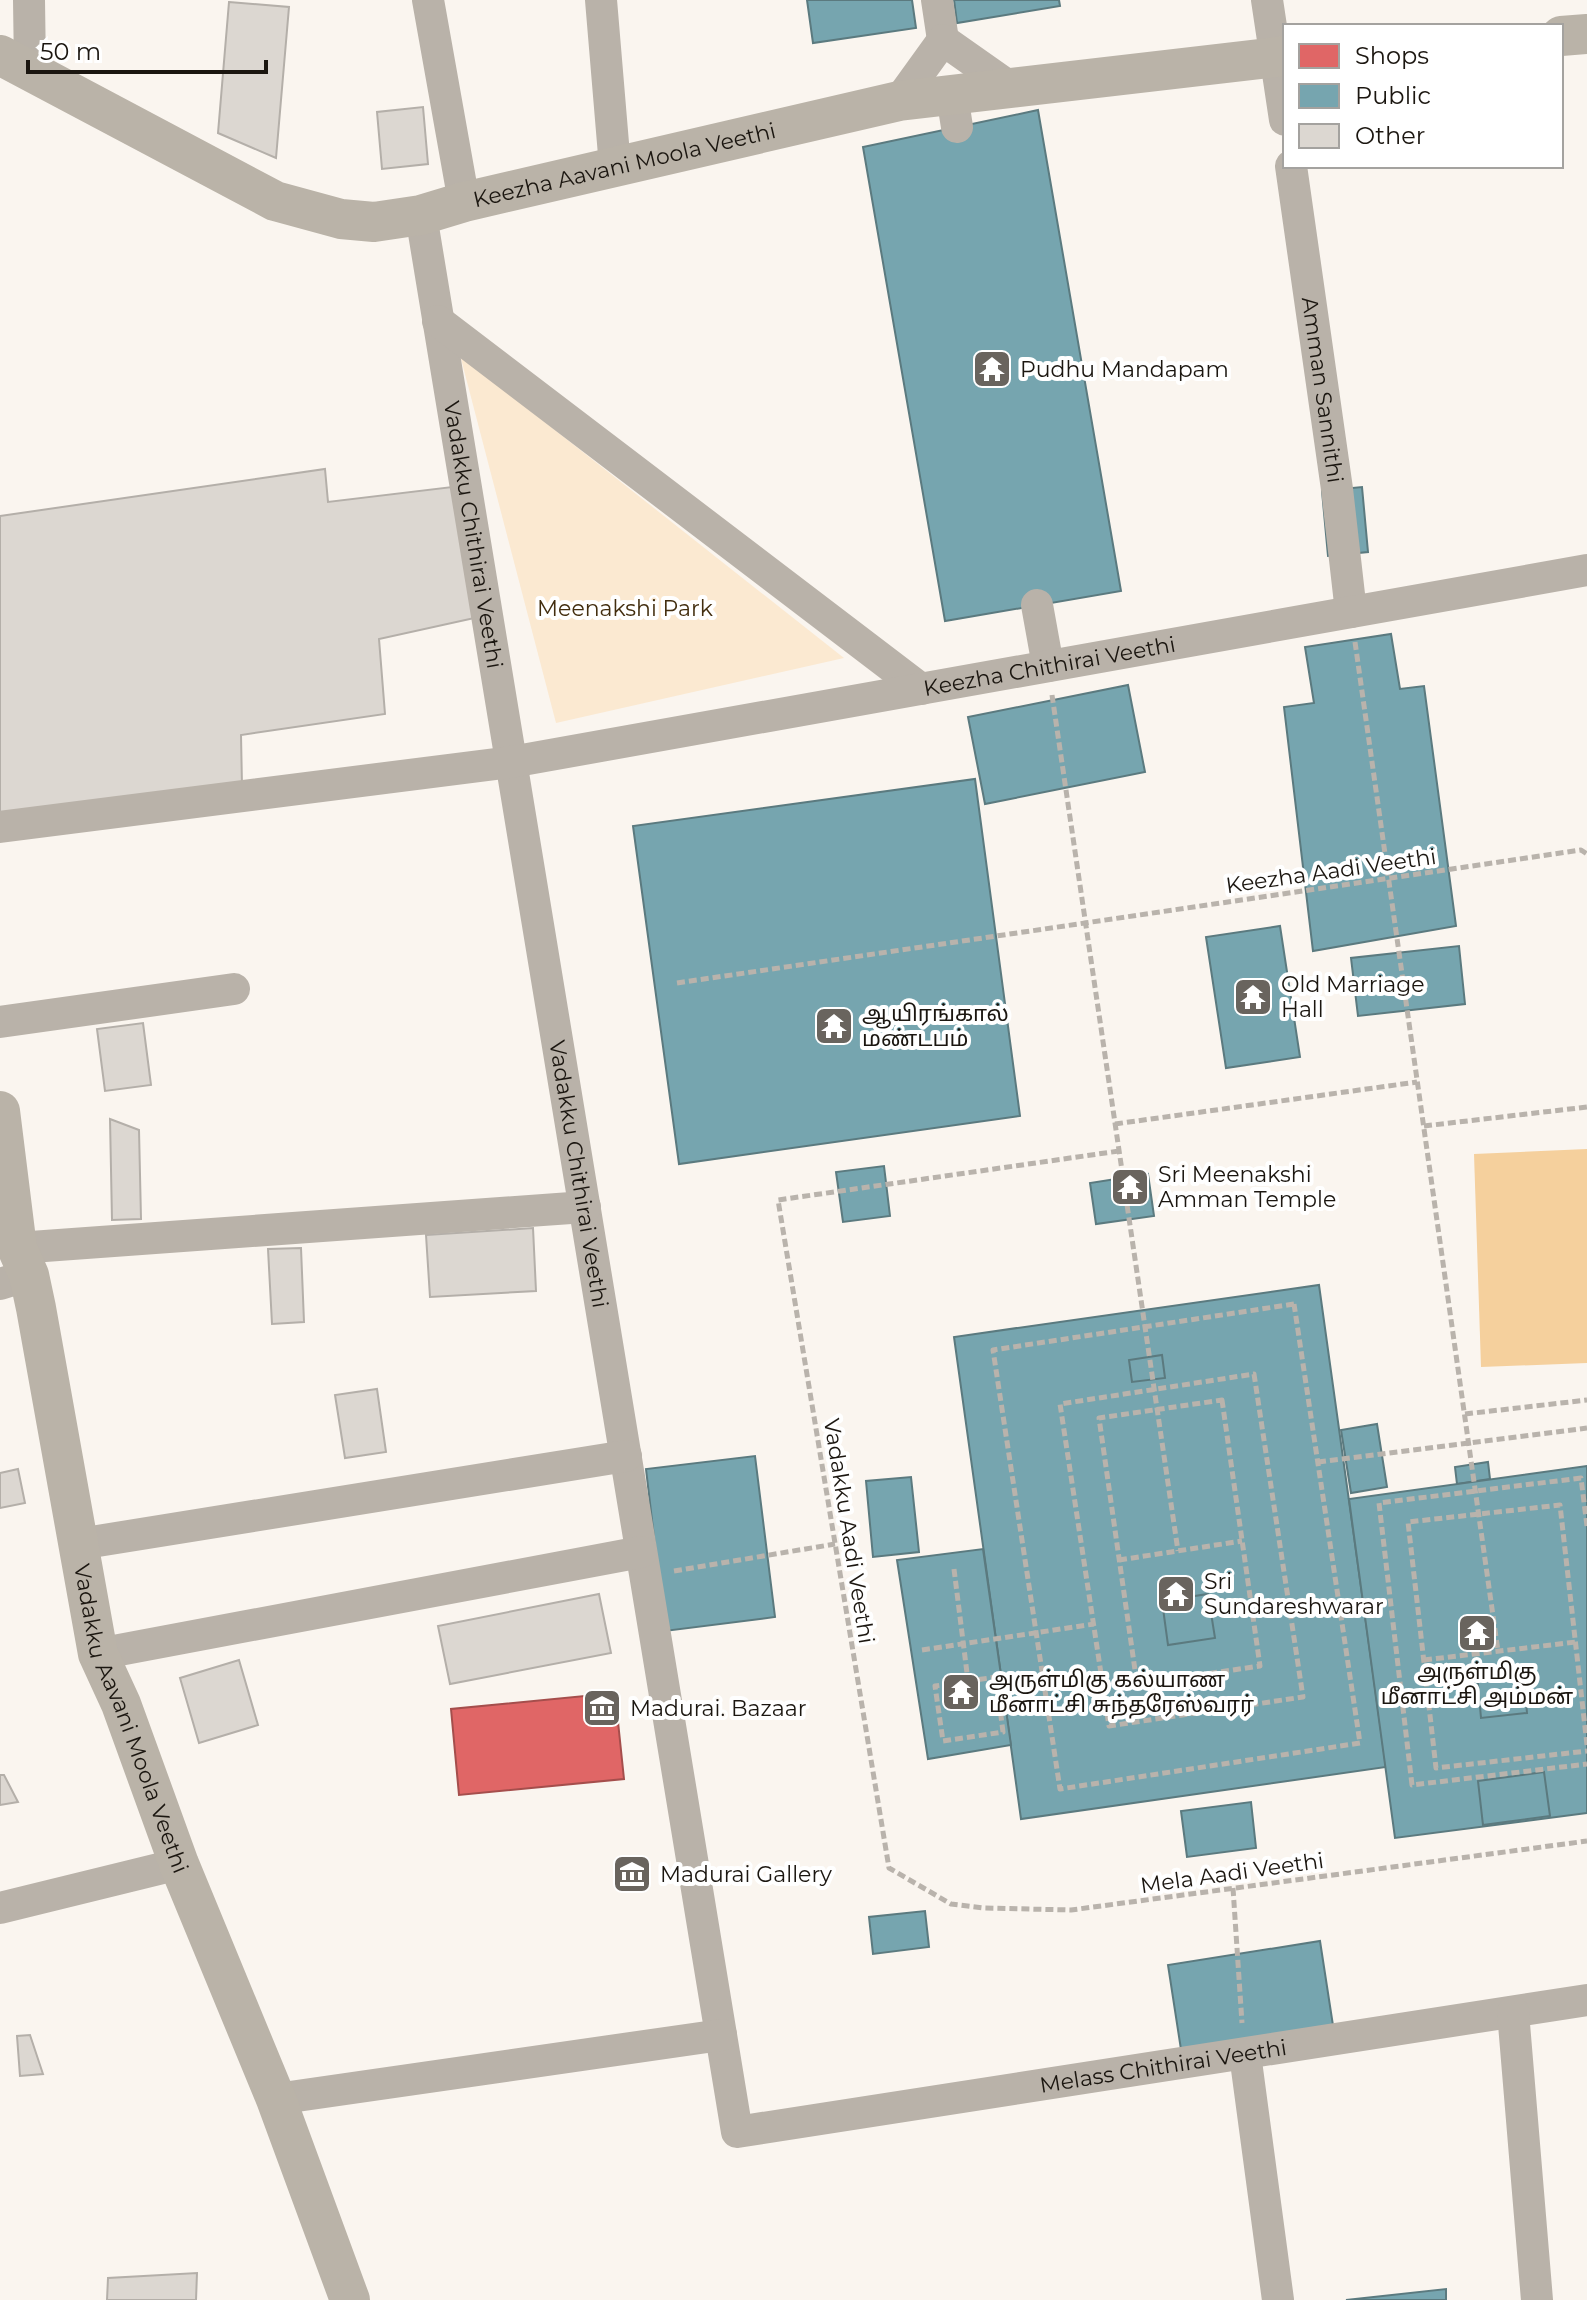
<svg xmlns="http://www.w3.org/2000/svg" width="1587" height="2300" font-family="Montserrat,'Noto Sans Tamil',sans-serif">
<style>
.green{fill:#fbe9d1}
.water{fill:#f5d09d}
.shops{fill:#e06666;stroke:#a54e4c;stroke-width:2}
.public{fill:#76a5af;stroke:#5b7a7f;stroke-width:2}
.building{fill:#dcd7d1;stroke:#b4afa9;stroke-width:2}
.lines{fill:none;stroke-linecap:round;stroke-linejoin:round}
.path{stroke:#b9b3ac;stroke-width:5;stroke-dasharray:8 4;stroke-linecap:butt}
.minor{stroke:#b9b2a9;stroke-width:32}
.major{stroke:#bab3a8;stroke-width:40}
.labels{text-anchor:middle;dominant-baseline:central;stroke-width:8;stroke-linejoin:round;paint-order:stroke}
.street-label{font-size:22px;fill:#1b1610;stroke:#fff}
.poi-label{font-size:22px;fill:#1b1610;stroke:#fff;text-anchor:start}
.park-label{font-size:22px;fill:#422d0e;stroke:#fff}
</style>
<rect width="100%" height="100%" fill="#faf5ef"/>
<!-- green -->
<path class="green" d="M 460,355 L 844,658 L 556,723 Z"/>
<!-- water -->
<path class="water" d="M 1587,1149 L 1587,1363 L 1481,1367 L 1474,1154 Z"/>
<!-- shops -->
<path class="shops" d="M 615,1693 L 624,1779 L 459,1795 L 451,1709 Z"/>
<!-- public -->
<g class="public">
<path d="M 807,0 L 912,0 L 916,28 L 813,43 Z"/>
<path d="M 954,0 L 1059,0 L 1060,6 L 957,23 Z"/>
<path d="M 1038,110 L 1121,591 L 945,621 L 863,147 Z"/>
<path d="M 1362,487 L 1368,552 L 1328,556 L 1322,491 Z"/>
<path d="M 1391,634 L 1400,689 L 1424,686 L 1456,926 L 1313,951 L 1284,707 L 1314,703 L 1305,647 Z"/>
<path d="M 1128,685 L 1145,772 L 985,804 L 968,717 Z"/>
<path d="M 975,779 L 1020,1116 L 679,1164 L 633,826 Z"/>
<path d="M 1280,926 L 1300,1057 L 1226,1068 L 1206,937 Z"/>
<path d="M 1459,946 L 1465,1004 L 1358,1016 L 1351,958 Z"/>
<path d="M 884,1166 L 890,1216 L 843,1222 L 836,1172 Z"/>
<path d="M 1148,1174 L 1154,1216 L 1096,1224 L 1090,1183 Z"/>
<path d="M 1319,1285 L 1386,1767 L 1021,1819 L 954,1337 Z"/>
<path d="M 1162,1355 L 1165,1378 L 1132,1382 L 1129,1360 Z"/>
<path d="M 1377,1424 L 1387,1487 L 1351,1493 L 1341,1430 Z"/>
<path d="M 755,1456 L 775,1617 L 665,1631 L 646,1469 Z"/>
<path d="M 1488,1462 L 1490,1479 L 1457,1484 L 1455,1467 Z"/>
<path d="M 1587,1466 L 1587,1813 L 1395,1838 L 1349,1499 Z"/>
<path d="M 911,1477 L 919,1552 L 873,1557 L 866,1481 Z"/>
<path d="M 983,1549 L 1011,1745 L 928,1759 L 897,1560 Z"/>
<path d="M 1208,1594 L 1215,1638 L 1168,1645 L 1162,1601 Z"/>
<path d="M 1523,1668 L 1527,1713 L 1481,1718 L 1477,1673 Z"/>
<path d="M 1544,1772 L 1550,1816 L 1483,1825 L 1478,1781 Z"/>
<path d="M 1251,1802 L 1256,1848 L 1187,1857 L 1181,1811 Z"/>
<path d="M 925,1911 L 929,1947 L 873,1954 L 869,1917 Z"/>
<path d="M 1320,1941 L 1334,2032 L 1182,2056 L 1168,1965 Z"/>
<path d="M 1446,2289 L 1446,2300 L 1346,2300 Z"/>
</g>
<!-- building -->
<g class="building">
<path d="M 229,2 L 289,7 L 276,158 L 218,133 Z"/>
<path d="M 423,107 L 428,164 L 382,169 L 377,112 Z"/>
<path d="M 325,469 L 328,502 L 452,487 L 479,617 L 379,639 L 385,714 L 241,735 L 242,786 L 0,814 L 0,516 Z"/>
<path d="M 143,1023 L 151,1085 L 105,1091 L 97,1029 Z"/>
<path d="M 110,1119 L 139,1130 L 141,1219 L 112,1220 Z"/>
<path d="M 533,1228 L 536,1291 L 430,1297 L 426,1235 Z"/>
<path d="M 301,1248 L 304,1322 L 272,1324 L 268,1249 Z"/>
<path d="M 377,1389 L 386,1452 L 345,1458 L 335,1395 Z"/>
<path d="M 18,1469 L 25,1503 L 0,1508 L 0,1473 Z"/>
<path d="M 599,1594 L 611,1653 L 450,1684 L 438,1626 Z"/>
<path d="M 239,1660 L 258,1725 L 199,1743 L 180,1678 Z"/>
<path d="M 0,1775 L 4,1775 L 18,1802 L 0,1805 Z"/>
<path d="M 30,2035 L 43,2074 L 20,2076 L 17,2036 Z"/>
<path d="M 197,2273 L 196,2300 L 107,2300 L 108,2278 Z"/>
</g>
<g class="lines">
<!-- path -->
<g class="path">
<path d="M 1355,642 L 1498,1651"/>
<path d="M 1052,695 L 1178,1551"/>
<path d="M 677,983 L 1581,850 L 1587,854"/>
<path d="M 1115,1124 L 1417,1082"/>
<path d="M 1424,1126 L 1587,1107"/>
<path d="M 1119,1151 L 778,1200 L 889,1868 L 951,1904 L 984,1908 L 1071,1910 L 1587,1841"/>
<path d="M 1294,1304 L 1360,1743 L 1060,1789 L 993,1350 Z"/>
<path d="M 1254,1374 L 1303,1697 L 1109,1726 L 1060,1404 Z"/>
<path d="M 1222,1400 L 1260,1666 L 1137,1684 L 1099,1418 Z"/>
<path d="M 1465,1414 L 1587,1400"/>
<path d="M 1318,1462 L 1587,1428"/>
<path d="M 1587,1526 L 1581,1478 L 1379,1503 L 1412,1785 L 1587,1764"/>
<path d="M 1119,1560 L 1242,1541"/>
<path d="M 954,1569 L 968,1681"/>
<path d="M 674,1571 L 835,1544"/>
<path d="M 922,1650 L 1094,1624"/>
<path d="M 1424,1660 L 1576,1642"/>
<path d="M 996,1677 L 1003,1732 L 943,1741 L 935,1686 Z"/>
<path d="M 1587,1745 L 1560,1505 L 1408,1522 L 1436,1768 L 1587,1751"/>
<path d="M 1233,1888 L 1242,2023"/>
</g>
<!-- minor -->
<g class="minor">
<path d="M 29,0 L 30,69"/>
<path d="M 428,0 L 464,202"/>
<path d="M 601,0 L 615,167"/>
<path d="M 937,0 L 943,40"/>
<path d="M 1267,0 L 1285,120"/>
<path d="M 952,95 L 957,127"/>
<path d="M 899,101 L 943,40 L 1011,88"/>
<path id="s1" d="M 1291,166 L 1337,489 L 1351,612"/>
<path id="s2" d="M 421,215 L 737,2132 L 1587,2000"/>
<path d="M 438,321 L 921,689"/>
<path d="M 1037,605 L 1048,666"/>
<path id="s3" d="M 0,827 L 511,762 L 1587,570"/>
<path d="M 0,1022 L 234,989"/>
<path d="M 17,1248 L 585,1207"/>
<path d="M 0,1284 L 29,1275"/>
<path d="M 79,1544 L 626,1456"/>
<path d="M 98,1654 L 641,1552"/>
<path d="M 0,1908 L 179,1864"/>
<path d="M 1513,2012 L 1537,2300"/>
<path d="M 1245,2054 L 1278,2300"/>
<path d="M 276,2099 L 721,2035"/>
</g>
<!-- major -->
<g class="major">
<path d="M 1561,36 L 1587,34"/>
<path id="s4" d="M 0,55 L 275,201 L 341,219 L 374,222 L 421,215 L 464,202 L 899,101 L 1285,56"/>
<path id="s5" d="M 0,1111 L 17,1248 L 29,1275 L 36,1308 L 98,1654 L 121,1704 L 179,1864 L 276,2099 L 350,2300"/>
</g>
</g>
<!-- icons -->
<defs>
<g id="temple-square" transform="scale(2)"><rect x="-9" y="-9" width="18" height="18" rx="4" fill="#69645e" stroke="#fff"/><path d="M0-6L5-2H3V0L6.5 2.5H4V6H1.5V3h-3V6H-4V2.5H-6.5L-3 0V-2H-5Z" fill="#fff"/></g>
<g id="museum-square" transform="scale(2)"><rect x="-9" y="-9" width="18" height="18" rx="4" fill="#69645e" stroke="#fff"/><path d="M0-6L6-3V-2H-6V-3ZM-5-1h2V3h-2ZM-1-1h2V3h-2ZM3-1h2V3H3ZM-6 4H6V6H-6Z" fill="#fff"/></g>
</defs>
<g fill-rule="evenodd">
<use href="#temple-square" x="992" y="369"/>
<use href="#temple-square" x="1253" y="997"/>
<use href="#temple-square" x="834" y="1026"/>
<use href="#temple-square" x="1130" y="1187"/>
<use href="#temple-square" x="1176" y="1594"/>
<use href="#temple-square" x="1477" y="1633"/>
<use href="#temple-square" x="961" y="1692"/>
<use href="#museum-square" x="602" y="1708"/>
<use href="#museum-square" x="632" y="1874"/>
</g>
<g class="labels">
<!-- street labels -->
<g class="street-label">
<text stroke="none"><textPath href="#s4" startOffset="670">Keezha Aavani Moola Veethi</textPath></text>
<text stroke="none"><textPath href="#s1" startOffset="226">Amman Sannithi</textPath></text>
<text stroke="none"><textPath href="#s2" startOffset="324">Vadakku Chithirai Veethi</textPath></text>
<text stroke="none"><textPath href="#s3" startOffset="1062">Keezha Chithirai Veethi</textPath></text>
<text transform="translate(1331 871) rotate(-8)">Keezha Aadi Veethi</text>
<text stroke="none"><textPath href="#s2" startOffset="972">Vadakku Chithirai Veethi</textPath></text>
<text transform="translate(849 1531) rotate(81)">Vadakku Aadi Veethi</text>
<text stroke="none"><textPath href="#s5" startOffset="624">Vadakku Aavani Moola Veethi</textPath></text>
<text transform="translate(1232 1873) rotate(-8)">Mela Aadi Veethi</text>
<text stroke="none"><textPath href="#s2" startOffset="2374">Melass Chithirai Veethi</textPath></text>
</g>
<!-- poi labels -->
<g class="poi-label">
<text x="1020" y="369">Pudhu Mandapam</text>
<text x="1281" y="984">Old Marriage<tspan x="1281" dy="25">Hall</tspan></text>
<text x="862" y="1013">ஆயிரங்கால்<tspan x="862" dy="25">மண்டபம்</tspan></text>
<text x="1158" y="1174">Sri Meenakshi<tspan x="1158" dy="25">Amman Temple</tspan></text>
<text x="1204" y="1581">Sri<tspan x="1204" dy="25">Sundareshwarar</tspan></text>
<text x="1477" y="1671" text-anchor="middle">அருள்மிகு<tspan x="1477" dy="25">மீனாட்சி அம்மன்</tspan></text>
<text x="989" y="1679">அருள்மிகு கல்யாண<tspan x="989" dy="25">மீனாட்சி சுந்தரேஸ்வரர்</tspan></text>
<text x="630" y="1708">Madurai. Bazaar</text>
<text x="660" y="1874">Madurai Gallery</text>
</g>
<!-- park labels -->
<g class="park-label">
<text x="625" y="608">Meenakshi Park</text>
</g>
</g>
<!-- legend -->
<rect x="1283" y="24" width="280" height="144" fill="#ffffff" stroke="#a4a29f" stroke-width="2"/>
<rect x="1299" y="44" width="40" height="24" fill="#e06666" stroke="#a4a29f" stroke-width="2"/>
<text x="1355" y="64" font-size="24" fill="#1b1610">Shops</text>
<rect x="1299" y="84" width="40" height="24" fill="#76a5af" stroke="#a4a29f" stroke-width="2"/>
<text x="1355" y="104" font-size="24" fill="#1b1610">Public</text>
<rect x="1299" y="124" width="40" height="24" fill="#dcd7d1" stroke="#a4a29f" stroke-width="2"/>
<text x="1355" y="144" font-size="24" fill="#1b1610">Other</text>
<!-- scale -->
<path d="M28 60v12h238v-12" fill="none" stroke="#1b1610" stroke-width="4"/>
<text x="40" y="60" font-size="24" fill="#1b1610" stroke="#ffffff" stroke-width="6" paint-order="stroke">50 m</text>
</svg>
